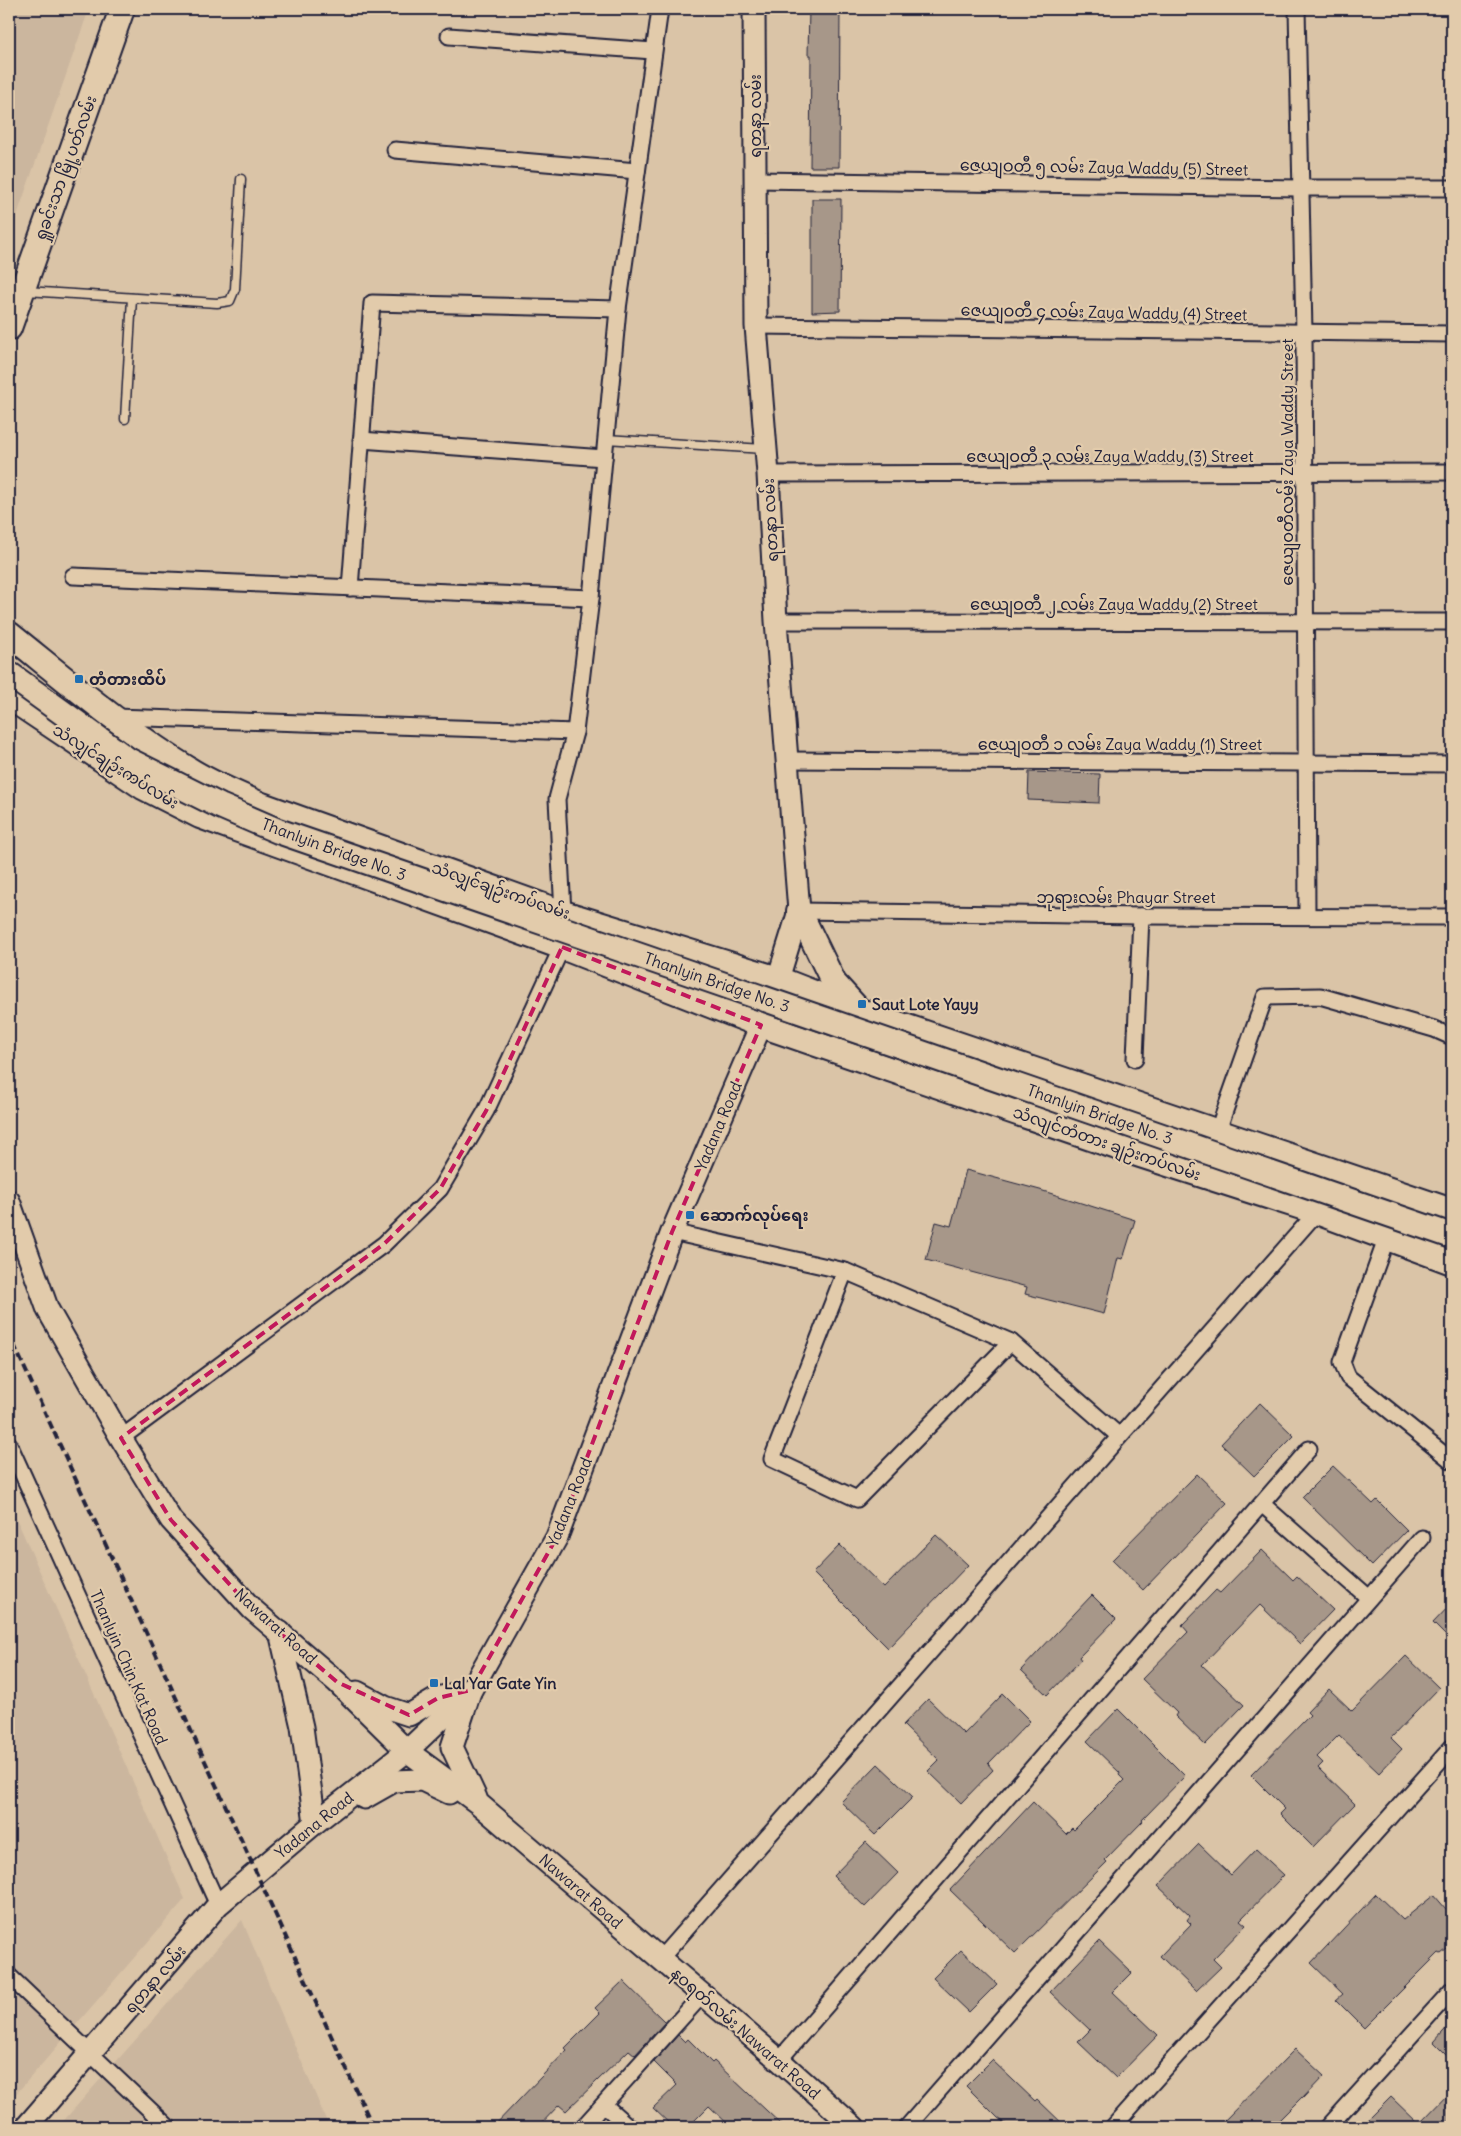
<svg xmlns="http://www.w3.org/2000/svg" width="1461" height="2136" font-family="Delius,'Noto Sans Myanmar',sans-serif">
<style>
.built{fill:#cbb69e}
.building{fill:#a79789;stroke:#22223b}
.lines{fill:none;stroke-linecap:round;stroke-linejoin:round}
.lane-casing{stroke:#22223b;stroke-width:11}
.street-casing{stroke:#22223b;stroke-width:19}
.secondary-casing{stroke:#22223b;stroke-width:25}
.primary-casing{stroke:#22223b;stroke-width:28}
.lane{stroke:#e2cbab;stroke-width:8}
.street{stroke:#e2cbab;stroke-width:15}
.secondary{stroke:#e2cbab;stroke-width:21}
.primary{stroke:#e2cbab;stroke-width:24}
.rail{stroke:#22223b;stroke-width:4;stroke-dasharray:8 4;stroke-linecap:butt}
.primary-bridge-casing{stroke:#22223b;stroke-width:28;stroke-linecap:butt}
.primary-bridge{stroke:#e2cbab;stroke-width:24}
.marked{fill:none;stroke:#c2185b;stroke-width:4;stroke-dasharray:10 6;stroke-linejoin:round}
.poi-dot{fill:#1f6fb2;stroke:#e2cbab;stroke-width:2}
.labels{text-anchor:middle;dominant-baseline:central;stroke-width:4.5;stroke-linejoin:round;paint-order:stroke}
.street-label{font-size:16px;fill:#22223b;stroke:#e2cbab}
.poi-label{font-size:16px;font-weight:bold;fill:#22223b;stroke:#e2cbab;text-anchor:start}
</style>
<rect width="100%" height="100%" fill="#dac4a7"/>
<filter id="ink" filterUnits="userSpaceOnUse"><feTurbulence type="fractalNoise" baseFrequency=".02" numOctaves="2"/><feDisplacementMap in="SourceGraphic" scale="10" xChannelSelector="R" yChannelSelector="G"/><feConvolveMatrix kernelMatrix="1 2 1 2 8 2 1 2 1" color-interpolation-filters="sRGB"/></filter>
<g filter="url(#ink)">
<!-- built -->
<g class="built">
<path d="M 9,9 L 89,9 L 9,238 Z"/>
<path d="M 9,1502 L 185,1899 L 9,2102 Z"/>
<path d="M 242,1920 L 329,2127 L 58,2127 Z"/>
</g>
<!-- building -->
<g class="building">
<path d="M 809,9 L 840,9 L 839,167 L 810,167 L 811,55 L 808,55 Z"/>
<path d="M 812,199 L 841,199 L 840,311 L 812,312 Z"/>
<path d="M 1029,772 L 1100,774 L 1099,803 L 1028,800 Z"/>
<path d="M 966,1170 L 1040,1190 L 1135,1220 L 1123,1259 L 1118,1258 L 1104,1314 L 1025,1294 L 1027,1287 L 926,1260 L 936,1222 L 951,1226 Z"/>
<path d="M 1260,1403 L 1294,1436 L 1254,1476 L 1221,1444 Z"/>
<path d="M 1333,1466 L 1373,1504 L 1377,1500 L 1407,1530 L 1372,1566 L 1302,1497 Z"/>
<path d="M 1197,1474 L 1227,1503 L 1143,1590 L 1112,1560 Z"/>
<path d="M 936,1535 L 968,1565 L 888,1648 L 813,1573 L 840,1545 L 884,1588 Z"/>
<path d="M 1262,1550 L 1293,1580 L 1297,1576 L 1333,1610 L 1300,1644 L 1260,1605 L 1202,1665 L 1244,1705 L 1205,1745 L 1175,1716 L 1177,1713 L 1142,1679 L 1188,1632 L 1182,1625 L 1216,1590 L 1220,1593 Z"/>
<path d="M 1092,1595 L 1116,1619 L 1079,1657 L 1081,1660 L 1047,1695 L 1021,1670 Z"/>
<path d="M 1452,1603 L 1452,1642 L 1433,1623 Z"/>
<path d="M 1406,1656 L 1439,1688 L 1391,1738 L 1402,1749 L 1379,1773 L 1339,1735 L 1317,1757 L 1323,1763 L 1318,1768 L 1355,1804 L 1313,1847 L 1280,1814 L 1285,1809 L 1251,1775 L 1310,1715 L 1307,1712 L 1329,1689 L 1352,1711 Z"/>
<path d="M 1003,1694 L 1030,1721 L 988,1764 L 993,1770 L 961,1803 L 928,1771 L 939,1760 L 903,1725 L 928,1699 L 964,1734 Z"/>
<path d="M 1118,1709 L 1185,1776 L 1142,1820 L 1143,1821 L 1105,1860 L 1107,1862 L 1015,1953 L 950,1890 L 1033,1802 L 1066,1834 L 1072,1828 L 1074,1830 L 1124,1780 L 1119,1775 L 1120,1773 L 1087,1741 Z"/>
<path d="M 878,1764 L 913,1797 L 875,1835 L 841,1802 Z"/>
<path d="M 866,1842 L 898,1873 L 865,1907 L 833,1876 Z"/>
<path d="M 1199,1844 L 1231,1875 L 1256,1849 L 1284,1875 L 1240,1920 L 1246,1925 L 1213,1959 L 1221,1967 L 1196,1991 L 1160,1956 L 1191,1924 L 1187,1920 L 1190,1916 L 1158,1886 Z"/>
<path d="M 1376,1894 L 1403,1920 L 1434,1895 L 1452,1916 L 1452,1945 L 1441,1954 L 1439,1953 L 1364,2028 L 1336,2000 L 1343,1994 L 1311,1963 Z"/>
<path d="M 1099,1941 L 1132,1973 L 1113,1992 L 1158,2035 L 1116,2078 L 1078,2042 L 1090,2030 L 1050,1992 Z"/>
<path d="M 961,1950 L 997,1984 L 969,2012 L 933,1978 Z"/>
<path d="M 623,1981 L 665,2022 L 635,2055 L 629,2050 L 566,2111 L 559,2105 L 538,2127 L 493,2127 L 567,2050 L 565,2048 L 600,2013 L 595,2008 Z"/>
<path d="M 1452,2022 L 1452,2060 L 1434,2042 Z"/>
<path d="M 678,2035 L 685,2042 L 688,2039 L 712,2063 L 714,2061 L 784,2127 L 731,2127 L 709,2106 L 688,2127 L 673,2127 L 653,2108 L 677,2085 L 654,2062 Z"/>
<path d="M 1295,2049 L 1324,2076 L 1303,2098 L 1302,2097 L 1272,2127 L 1218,2127 Z"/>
<path d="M 992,2060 L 1035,2101 L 1037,2099 L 1066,2127 L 1010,2127 L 998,2118 L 966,2086 Z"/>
<path d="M 1452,2090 L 1452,2127 L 1361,2127 L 1391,2097 L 1419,2124 Z"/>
</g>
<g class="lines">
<!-- lane casing -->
<g class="lane-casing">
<g id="lane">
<path d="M 26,291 L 217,303 L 230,301 L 235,289 L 241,179"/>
<path d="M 125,419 L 132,298"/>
<path d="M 606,439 L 764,449"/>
</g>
</g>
<!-- street casing -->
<g class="street-casing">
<g id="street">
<path d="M 1297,9 L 1304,332 L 1307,915"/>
<path d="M 449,36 L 653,51"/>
<path d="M 395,150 L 637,171"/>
<path d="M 755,180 L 1301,188 L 1452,188"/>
<path d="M 756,326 L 1452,334"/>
<path d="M 361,440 L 604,458"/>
<path d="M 768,474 L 1452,472"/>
<path d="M 73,576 L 591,598"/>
<path d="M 350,588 L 372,303 L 618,309"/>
<path d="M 776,621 L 1452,622"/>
<path d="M 115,717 L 575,732"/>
<path d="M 788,760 L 1452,764"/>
<path d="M 799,911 L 1141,916 L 1452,917"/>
<path d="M 1135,1059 L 1141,916"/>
<path d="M 1217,1133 L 1265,997 L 1320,996 L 1434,1029 L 1452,1037"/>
<path d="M 672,1232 L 845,1271 L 1011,1342 L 1118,1435"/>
<path d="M 1387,1237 L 1342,1362 L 1348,1377 L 1452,1461"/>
<path d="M 845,1271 L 772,1459 L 857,1499 L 1011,1342"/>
<path d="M 121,1438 L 384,1244 L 440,1189 L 486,1111 L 562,947 L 563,913 L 557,799 L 575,732 L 591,598 L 618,309 L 660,9"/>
<path d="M 9,1444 L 218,1905"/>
<path d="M 1262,1504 L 1369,1598"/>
<path d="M 660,1959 L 1317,1212"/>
<path d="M 9,1976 L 168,2127"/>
<path d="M 779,2060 L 1309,1449"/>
<path d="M 604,2105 L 629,2127"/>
<path d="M 583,2127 L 702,1995"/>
<path d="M 907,2127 L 1422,1538"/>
<path d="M 1113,2127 L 1452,1747"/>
<path d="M 1328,2127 L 1452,1990"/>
</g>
</g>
<!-- secondary casing -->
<g class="secondary-casing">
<g id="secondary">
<path d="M 9,1201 L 48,1310 L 121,1438 L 171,1520 L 252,1609 L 337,1682 L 407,1751 L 479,1804 L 779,2060 L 854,2127"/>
<path d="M 280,1632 L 302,1727 L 315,1823"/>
<path d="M 357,1692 L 385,1707 L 409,1715 L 438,1698 L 469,1690"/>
<path d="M 470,1692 L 452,1747 L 476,1798"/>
<path d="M 364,1798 L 394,1781 L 422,1780 L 449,1793"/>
<path d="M 26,2127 L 218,1905 L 315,1823 L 407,1751 L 471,1690 L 557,1537 L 672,1232 L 761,1025 L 778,979 L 799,911 L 776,621 L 768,474 L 756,326 L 754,9"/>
</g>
</g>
<!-- primary casing -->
<g class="primary-casing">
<g id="primary">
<path d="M 9,328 L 122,9"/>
<path d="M 9,634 C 69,682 127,732 193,772 C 215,785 239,795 262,805 L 563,913 L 778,979 L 860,1011 L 1452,1211"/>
<path d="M 9,697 L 143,787 L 200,816 L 562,947 L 761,1025 L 1140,1155 L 1317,1212 L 1452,1262"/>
<path d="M 799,911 L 834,983 L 855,1006"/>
</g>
</g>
<!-- lane -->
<use href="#lane" class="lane"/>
<!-- street -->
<use href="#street" class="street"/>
<!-- secondary -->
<use href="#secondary" class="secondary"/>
<!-- primary -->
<use href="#primary" class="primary"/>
<!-- rail -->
<path class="rail" d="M 9,1334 L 373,2127"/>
<!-- primary-bridge casing -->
<g class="primary-bridge-casing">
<path id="primary-bridge" d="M 9,674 L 128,760 L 220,806 L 278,831 L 1452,1236"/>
</g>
<!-- primary-bridge -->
<use href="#primary-bridge" class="primary-bridge"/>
</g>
</g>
<!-- marked area -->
<path class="marked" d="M 562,947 L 761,1025 L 672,1232 L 557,1537 L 471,1690 L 438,1698 L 409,1715 L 337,1682 L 252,1609 L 171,1520 L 121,1438 L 384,1244 L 440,1189 L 486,1111 Z"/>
<!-- markers -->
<g class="poi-dot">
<rect x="74" y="674" width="10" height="10" rx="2.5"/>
<rect x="857" y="999" width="10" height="10" rx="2.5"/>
<rect x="685" y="1210" width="10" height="10" rx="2.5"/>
<rect x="429" y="1678" width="10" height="10" rx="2.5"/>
</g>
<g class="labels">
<!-- street labels -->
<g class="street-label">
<text transform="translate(755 116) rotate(-90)">ရတနာ လမ်း</text>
<text transform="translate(1104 167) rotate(1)">ဇေယျဝတီ ၅ လမ်း Zaya Waddy (5) Street</text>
<text transform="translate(65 168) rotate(-70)">ရှုခင်းသာ မြို့ပတ်လမ်း</text>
<text transform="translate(1104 312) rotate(1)">ဇေယျဝတီ ၄ လမ်း Zaya Waddy (4) Street</text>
<text x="1110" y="456">ဇေယျဝတီ ၃ လမ်း Zaya Waddy (3) Street</text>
<text transform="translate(1287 462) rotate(-90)">ဇေယျဝတီလမ်း Zaya Waddy Street</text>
<text transform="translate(770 520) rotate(-93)">ရတနာ လမ်း</text>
<text x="1114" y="604">ဇေယျဝတီ ၂ လမ်း Zaya Waddy (2) Street</text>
<text x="1120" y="744">ဇေယျဝတီ ၁ လမ်း Zaya Waddy (1) Street</text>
<text transform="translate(116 766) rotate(32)">သံလျှင်ချဉ်းကပ်လမ်း</text>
<text transform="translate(334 849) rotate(20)">Thanlyin Bridge No. 3</text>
<text transform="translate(501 890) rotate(19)">သံလျှင်ချဉ်းကပ်လမ်း</text>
<text x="1126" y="897">ဘုရားလမ်း Phayar Street</text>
<text transform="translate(717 982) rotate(19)">Thanlyin Bridge No. 3</text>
<text transform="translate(1100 1114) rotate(19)">Thanlyin Bridge No. 3</text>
<text transform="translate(718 1126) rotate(-67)">Yadana Road</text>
<text transform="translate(1107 1143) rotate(19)">သံလျင်တံတား ချဉ်းကပ်လမ်း</text>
<text transform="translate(569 1502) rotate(-68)">Yadana Road</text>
<text transform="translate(276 1626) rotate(42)">Nawarat Road</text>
<text transform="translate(129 1667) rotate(66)">Thanlyin Chin Kat Road</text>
<text transform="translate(314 1825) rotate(-39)">Yadana Road</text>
<text transform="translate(581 1891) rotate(41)">Nawarat Road</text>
<text transform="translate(155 1979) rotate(-49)">ရတနာ လမ်း</text>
<text transform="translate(746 2033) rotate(41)">နဝရတ်လမ်း Nawarat Road</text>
</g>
<!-- poi labels -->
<g class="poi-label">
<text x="89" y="679">တံတားထိပ်</text>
<text x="872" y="1004">Saut Lote Yayy</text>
<text x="700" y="1215">ဆောက်လုပ်ရေး</text>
<text x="444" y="1683">Lal Yar Gate Yin</text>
</g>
</g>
<!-- margin -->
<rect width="1461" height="2136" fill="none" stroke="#e2cbab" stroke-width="30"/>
<rect x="15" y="15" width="1431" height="2106" fill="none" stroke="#22223b" stroke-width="2" filter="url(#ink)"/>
</svg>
